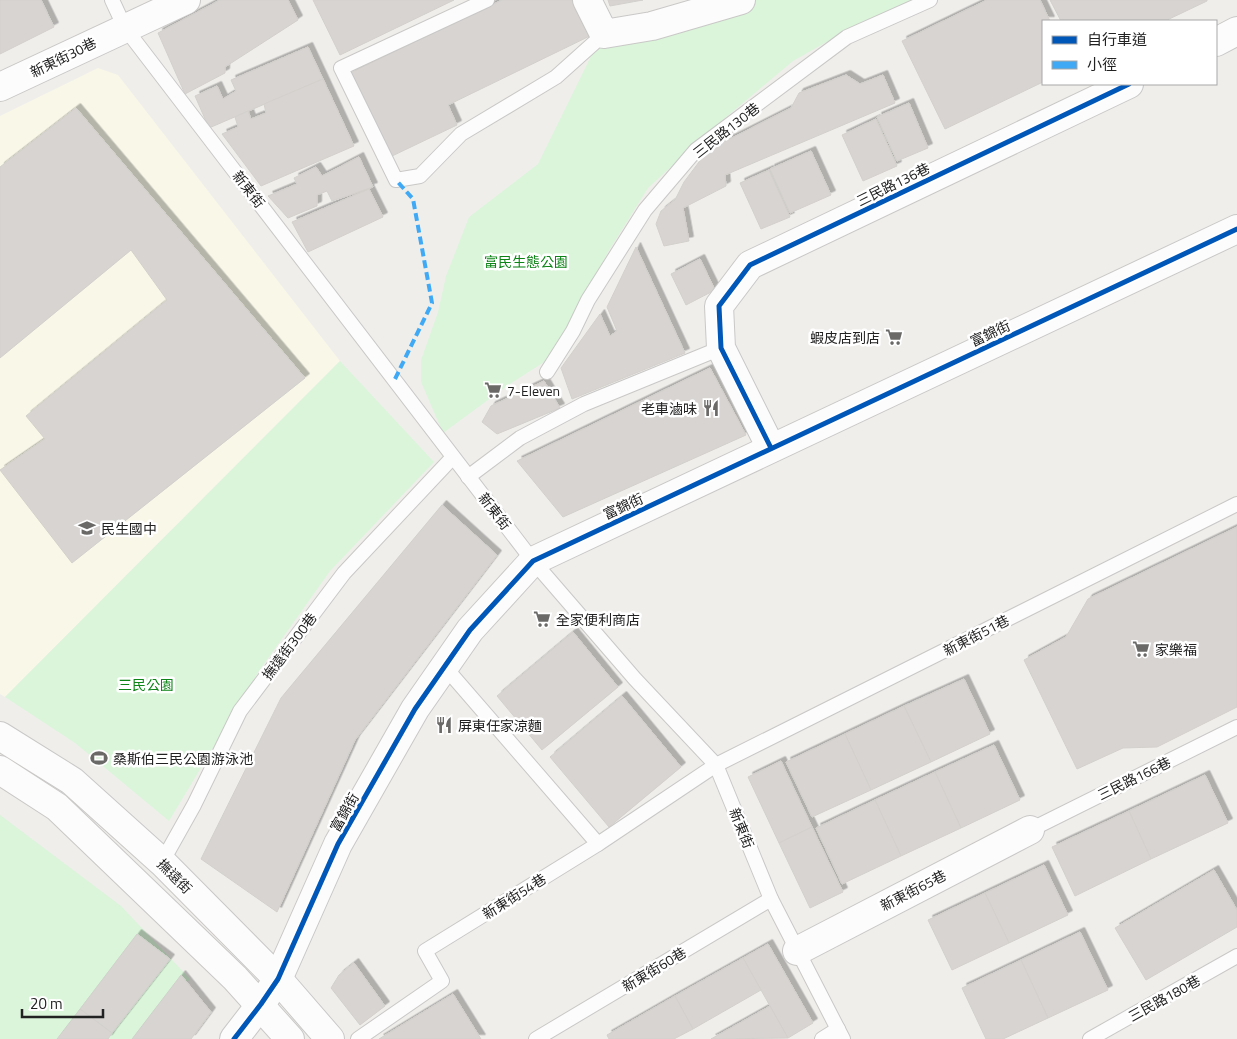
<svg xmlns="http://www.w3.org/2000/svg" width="1237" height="1039" font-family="'Titillium Web','Noto Sans TC',sans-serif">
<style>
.education{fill:#f8f7e8}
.park{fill:#daf5da}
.building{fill:#d7d4d2;stroke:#d3d0cc;filter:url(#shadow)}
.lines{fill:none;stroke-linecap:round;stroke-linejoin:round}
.service-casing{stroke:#c9c8c7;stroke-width:16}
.minor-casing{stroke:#c9c8c7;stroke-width:30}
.tertiary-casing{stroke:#c9c8c7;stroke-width:30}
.service{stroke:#fdfcfc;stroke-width:14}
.minor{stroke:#fdfcfc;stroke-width:28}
.tertiary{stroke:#fdfcfc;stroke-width:28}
.quiet{stroke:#3fa9f5;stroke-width:4;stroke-dasharray:8 4;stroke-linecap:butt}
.cycleway-casing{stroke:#fff;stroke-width:8}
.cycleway{stroke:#0057b8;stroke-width:5}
.labels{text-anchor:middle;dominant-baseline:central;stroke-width:5;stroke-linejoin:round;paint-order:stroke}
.street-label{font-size:14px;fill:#222;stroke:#fff}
.park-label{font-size:14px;fill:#0c8416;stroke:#fff}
.poi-label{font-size:14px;fill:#222;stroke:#fff;text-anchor:start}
</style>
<defs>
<filter id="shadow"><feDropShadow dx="4.5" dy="-4.5" stdDeviation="0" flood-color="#0004"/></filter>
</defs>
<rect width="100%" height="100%" fill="#f0eeeb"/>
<!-- education -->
<path class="education" d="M 98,68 L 118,75 L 340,361 L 5,697 L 0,694 L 0,116 Z"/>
<!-- park -->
<g class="park">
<path d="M 747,0 L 913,0 L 860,23 L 793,61 L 712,129 L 648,188 L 608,252 L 555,355 L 507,386 L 443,433 L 421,382 L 421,360 L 438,312 L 446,276 L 469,217 L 538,164 L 595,48 L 655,39 Z"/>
<path d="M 340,361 L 434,462 L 330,571 L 259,671 L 169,821 L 75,743 L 5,697 Z"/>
<path d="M 0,815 L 121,906 L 190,979 L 144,1039 L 0,1039 Z"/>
</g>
<!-- building -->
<g class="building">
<path d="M 0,0 L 41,0 L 54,27 L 0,54 Z"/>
<path d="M 220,0 L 288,0 L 298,20 L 225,67 L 225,73 L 185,94 L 158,33 Z"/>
<path d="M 313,0 L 454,0 L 340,55 Z"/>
<path d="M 502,0 L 580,0 L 596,33 L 448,105 L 457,125 L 390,157 L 350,73 Z"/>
<path d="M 608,0 L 643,0 L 610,6 Z"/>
<path d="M 987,0 L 1040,0 L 1050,21 L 1043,21 L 1043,82 L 945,129 L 902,41 Z"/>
<path d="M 1050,0 L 1207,0 L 1207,1 L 1165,21 L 1061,21 Z"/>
<path d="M 308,47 L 323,79 L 209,128 L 195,96 L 217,86 L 223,99 L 236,91 L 231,80 Z"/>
<path d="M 846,75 L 860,84 L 883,75 L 895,103 L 725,175 L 726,186 L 683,208 L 689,241 L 664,246 L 656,224 L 661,211 L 675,200 L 684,182 L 708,150 L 791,108 L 799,93 Z"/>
<path d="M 323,79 L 354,146 L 261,186 L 222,134 L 238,127 L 235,117 L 248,111 L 251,119 L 266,113 L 264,104 Z"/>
<path d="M 909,103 L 928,148 L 897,161 L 877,117 Z"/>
<path d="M 76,108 L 305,378 L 72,563 L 0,470 L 45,439 L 26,416 L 167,300 L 131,250 L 0,358 L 0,167 Z"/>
<path d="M 876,119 L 897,166 L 863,181 L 842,135 Z"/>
<path d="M 811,151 L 831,195 L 790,213 L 770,169 Z"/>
<path d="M 359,157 L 373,187 L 332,201 L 327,191 L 317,195 L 317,206 L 288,218 L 268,196 L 297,184 L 294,178 L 316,167 L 322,176 Z"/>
<path d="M 769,170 L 790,217 L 761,229 L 740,183 Z"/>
<path d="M 369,189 L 383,217 L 308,252 L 292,222 Z"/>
<path d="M 636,247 L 685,353 L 572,399 L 561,368 L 600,314 L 610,336 L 617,331 L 607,307 Z"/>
<path d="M 700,259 L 715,290 L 686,305 L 671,274 Z"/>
<path d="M 710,368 L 746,435 L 563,517 L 517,461 Z"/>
<path d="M 544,381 L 560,408 L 497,434 L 482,422 L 491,406 Z"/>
<path d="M 442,505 L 497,555 L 355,740 L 277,912 L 201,859 L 281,698 Z"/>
<path d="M 1237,527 L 1237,707 L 1157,747 L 1123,748 L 1077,769 L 1024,660 L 1066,637 L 1088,599 Z"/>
<path d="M 573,632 L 618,687 L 542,750 L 497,696 Z"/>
<path d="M 964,679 L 990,734 L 931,762 L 904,706 Z"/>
<path d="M 622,696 L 681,767 L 609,827 L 550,757 Z"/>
<path d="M 904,706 L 931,762 L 871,790 L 845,734 Z"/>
<path d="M 845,734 L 871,790 L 812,817 L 786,762 Z"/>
<path d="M 994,745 L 1020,800 L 961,828 L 935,772 Z"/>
<path d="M 781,761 L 812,827 L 779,843 L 748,777 Z"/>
<path d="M 935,772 L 961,828 L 901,856 L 875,800 Z"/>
<path d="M 1205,775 L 1228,823 L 1151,859 L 1129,811 Z"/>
<path d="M 875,800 L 901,856 L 842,884 L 816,828 Z"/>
<path d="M 1129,811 L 1151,859 L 1075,896 L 1052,847 Z"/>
<path d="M 812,827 L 843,892 L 810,908 L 779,843 Z"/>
<path d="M 1044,865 L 1068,915 L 1009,943 L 985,893 Z"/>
<path d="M 1214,870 L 1237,910 L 1237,927 L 1146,980 L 1115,928 Z"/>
<path d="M 985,893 L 1009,943 L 952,970 L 928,920 Z"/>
<path d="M 1080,932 L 1108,990 L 1048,1018 L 1021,960 Z"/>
<path d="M 137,934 L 170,959 L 112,1033 L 80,1009 Z"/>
<path d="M 768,944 L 813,1023 L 788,1038 L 743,958 Z"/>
<path d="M 743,958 L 761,990 L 693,1029 L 675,996 Z"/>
<path d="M 1021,960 L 1048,1018 L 1003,1039 L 986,1039 L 962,988 Z"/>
<path d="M 354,963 L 385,1006 L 360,1025 L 331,988 L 339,975 Z"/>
<path d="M 181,975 L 211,1012 L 191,1039 L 132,1039 Z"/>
<path d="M 453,994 L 481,1039 L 379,1039 Z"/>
<path d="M 675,996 L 693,1029 L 674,1039 L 609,1039 L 607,1035 Z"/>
<path d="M 770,1006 L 788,1038 L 711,1039 Z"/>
<path d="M 80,1009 L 112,1033 L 108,1039 L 57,1039 Z"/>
</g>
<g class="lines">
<!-- service casing -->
<g class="service-casing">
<g id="service">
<path d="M 112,0 L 125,28 L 533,561 L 635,679 L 716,765 L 771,899 L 843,1039"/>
<path d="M 487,0 L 341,68 L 396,180 L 420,176 L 461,134 L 556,77 L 604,34"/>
<path d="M 547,372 L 573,331 L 588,300 L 645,210 L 696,150 L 847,37 L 930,0"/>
<path d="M 468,477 L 520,438 L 584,404 L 721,348"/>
<path d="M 444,666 L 598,844"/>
<path d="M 1030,830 L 1237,727"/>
<path d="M 162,862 L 194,805 L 240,711 L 344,573 L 453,457"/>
<path d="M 358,1039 L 442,981 L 425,951 L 598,844 L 716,765 L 1237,504"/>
<path d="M 536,1039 L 771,899"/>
<path d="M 822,1039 L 838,1029"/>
<path d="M 1090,1039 L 1237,956"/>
</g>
</g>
<!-- minor casing -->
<g class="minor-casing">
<g id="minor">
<path d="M 587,0 L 604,34 L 652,26 L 741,0"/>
<path d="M 1216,42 L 1237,31"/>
<path d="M 0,87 L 186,0"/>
<path d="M 771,448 L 721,348 L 719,306 L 750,265 L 1129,84"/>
<path d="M 797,951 L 1030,830"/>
<path d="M 234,1039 L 261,1004 L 278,979 L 338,844 L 415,709 L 470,630 L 533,561 L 1237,229"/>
</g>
</g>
<!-- tertiary casing -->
<g class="tertiary-casing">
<g id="tertiary">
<path d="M 0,736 L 72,781 L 162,862 L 278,979 L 330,1039"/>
<path d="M 0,770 L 57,807 L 235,978 L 290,1039"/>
</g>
</g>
<!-- service -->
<use href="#service" class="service"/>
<!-- minor -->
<use href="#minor" class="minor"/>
<!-- tertiary -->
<use href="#tertiary" class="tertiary"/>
<!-- quiet -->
<path class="quiet" d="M 395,379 L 432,303 L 413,199 L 396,180"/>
<!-- cycleway casing -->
<g class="cycleway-casing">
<g id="cycleway">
<path d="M 771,448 L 721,348 L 719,306 L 750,265 L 1129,84"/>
<path d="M 234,1039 L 261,1004 L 278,979 L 338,844 L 415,709 L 470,630 L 533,561 L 1237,229"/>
</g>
</g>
<!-- cycleway -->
<use href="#cycleway" class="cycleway"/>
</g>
<!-- icons -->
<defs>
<g id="supermarket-bare" transform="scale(1.35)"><path d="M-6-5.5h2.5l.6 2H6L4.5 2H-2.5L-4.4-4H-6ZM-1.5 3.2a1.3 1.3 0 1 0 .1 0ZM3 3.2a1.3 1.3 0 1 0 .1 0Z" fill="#6a6968" stroke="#fff" stroke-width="2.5" paint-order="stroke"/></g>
<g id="restaurant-bare" transform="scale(1.35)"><path d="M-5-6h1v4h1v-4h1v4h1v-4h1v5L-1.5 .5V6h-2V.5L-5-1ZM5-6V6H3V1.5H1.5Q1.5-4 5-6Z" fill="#6a6968" stroke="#fff" stroke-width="2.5" paint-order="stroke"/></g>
<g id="school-bare" transform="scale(1.35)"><path d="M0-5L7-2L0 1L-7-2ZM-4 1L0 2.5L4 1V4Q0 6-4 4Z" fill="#6a6968" stroke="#fff" stroke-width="2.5" paint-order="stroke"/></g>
<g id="stadium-bare" transform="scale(1.35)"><path d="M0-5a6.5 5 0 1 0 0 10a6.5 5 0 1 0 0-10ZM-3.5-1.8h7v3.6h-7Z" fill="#6a6968" stroke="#fff" stroke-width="2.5" paint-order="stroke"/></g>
</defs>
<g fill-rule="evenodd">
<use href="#supermarket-bare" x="894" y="337"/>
<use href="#supermarket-bare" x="493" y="390"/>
<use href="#restaurant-bare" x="711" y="408"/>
<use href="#school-bare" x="87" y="528"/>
<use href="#supermarket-bare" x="542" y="619"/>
<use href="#supermarket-bare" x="1141" y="649"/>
<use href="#restaurant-bare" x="444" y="725"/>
<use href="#stadium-bare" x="99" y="758"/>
</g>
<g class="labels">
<!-- street labels -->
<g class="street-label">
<text transform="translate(63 57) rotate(-26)">新東街30巷</text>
<text transform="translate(726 130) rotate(-38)">三民路130巷</text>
<text transform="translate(893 184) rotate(-26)">三民路136巷</text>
<text transform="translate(249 189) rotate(52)">新東街</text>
<text transform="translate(990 333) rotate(-25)">富錦街</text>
<text transform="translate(623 506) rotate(-25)">富錦街</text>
<text transform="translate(495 511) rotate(52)">新東街</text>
<text transform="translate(976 635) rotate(-27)">新東街51巷</text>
<text transform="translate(289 646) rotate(-53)">撫遠街300巷</text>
<text transform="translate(1134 778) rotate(-26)">三民路166巷</text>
<text transform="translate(344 812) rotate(-60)">富錦街</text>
<text transform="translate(742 828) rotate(68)">新東街</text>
<text transform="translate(175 876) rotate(45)">撫遠街</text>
<text transform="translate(913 890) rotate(-27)">新東街65巷</text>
<text transform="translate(514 896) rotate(-32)">新東街54巷</text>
<text transform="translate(654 969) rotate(-31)">新東街60巷</text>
<text transform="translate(1164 998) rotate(-29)">三民路180巷</text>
</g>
<!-- park labels -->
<g class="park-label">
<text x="526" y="261">富民生態公園</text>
<text x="146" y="684">三民公園</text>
</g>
<!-- poi labels -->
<g class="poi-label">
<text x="880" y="337" text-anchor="end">蝦皮店到店</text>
<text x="507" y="390">7-Eleven</text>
<text x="697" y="408" text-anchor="end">老車滷味</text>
<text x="101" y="528">民生國中</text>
<text x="556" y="619">全家便利商店</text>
<text x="1155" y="649">家樂福</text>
<text x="458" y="725">屏東任家涼麵</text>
<text x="113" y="758">桑斯伯三民公園游泳池</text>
</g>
</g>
<!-- legend -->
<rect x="1042" y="20" width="175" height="65" fill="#ffffff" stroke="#a7a7a7"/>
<rect x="1052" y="36" width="25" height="8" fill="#0057b8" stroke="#a7a7a7"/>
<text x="1087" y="45" font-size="15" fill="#222222">自行車道</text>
<rect x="1052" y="61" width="25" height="8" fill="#3fa9f5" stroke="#a7a7a7"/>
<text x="1087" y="70" font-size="15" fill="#222222">小徑</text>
<!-- scale -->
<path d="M22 1009v8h81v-8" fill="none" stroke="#222222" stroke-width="2.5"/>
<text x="30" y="1009" font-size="15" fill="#222222" stroke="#ffffff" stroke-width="4" paint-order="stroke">20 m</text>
</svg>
